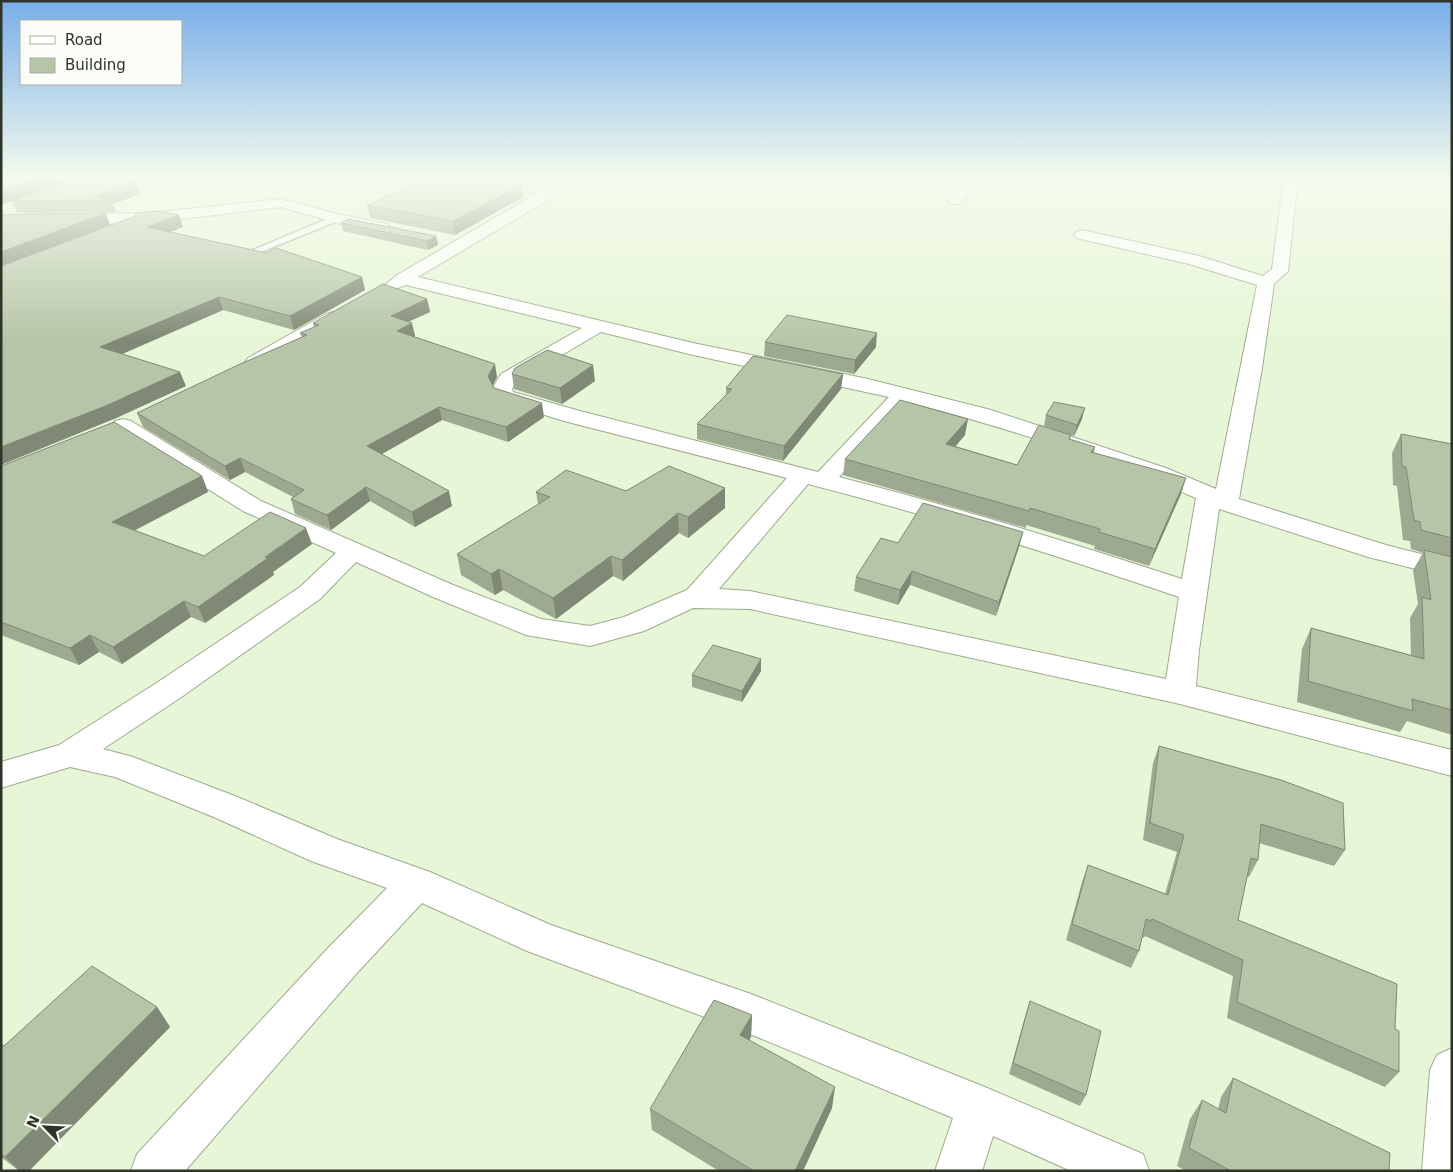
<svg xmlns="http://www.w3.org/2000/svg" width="1453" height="1172" font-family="'DejaVu Sans',sans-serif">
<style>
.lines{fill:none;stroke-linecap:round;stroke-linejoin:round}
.lane-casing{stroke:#9eab8e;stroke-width:3}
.street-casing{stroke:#9eab8e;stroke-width:2}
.lane{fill:#fff;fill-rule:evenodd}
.street{fill:#fff;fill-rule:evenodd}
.wall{fill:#9da990}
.shaded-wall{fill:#7f8975}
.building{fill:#b6c4a7;stroke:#7f8975}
</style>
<rect width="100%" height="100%" fill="#e7f6d7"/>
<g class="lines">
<!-- lane casing -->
<g class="lane-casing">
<path id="lane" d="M 337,215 L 340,216 L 340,220 L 261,252 L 258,253 L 253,250 Z"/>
</g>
<!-- street casing -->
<g class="street-casing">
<g id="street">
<path d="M 567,178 L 585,178 L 418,277 L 693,343 L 868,379 L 991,410 L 1166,468 L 1216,489 L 1257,285 L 1189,264 L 1076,238 L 1074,235 L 1076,232 L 1082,230 L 1199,256 L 1263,276 L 1272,269 L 1284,178 L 1298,178 L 1288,271 L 1274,284 L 1262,368 L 1239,499 L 1386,545 L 1452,562 L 1452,578 L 1368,557 L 1219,509 L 1199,650 L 1196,686 L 1452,750 L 1452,776 L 1180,704 L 750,609 L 693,608 L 644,631 L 590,646 L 526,635 L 433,597 L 356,562 L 320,599 L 180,698 L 103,749 L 133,757 L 240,798 L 337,839 L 430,872 L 551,925 L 751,994 L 980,1085 L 1143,1154 L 1149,1171 L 1071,1171 L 993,1136 L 982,1171 L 935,1171 L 953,1118 L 745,1032 L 527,951 L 422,903 L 357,973 L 185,1171 L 131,1171 L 137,1154 L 329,947 L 387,888 L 311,861 L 216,818 L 115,777 L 70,767 L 1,788 L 1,762 L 59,745 L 158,682 L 300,587 L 336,553 L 243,511 L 115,431 L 112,426 L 115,421 L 123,419 L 131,421 L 261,501 L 453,585 L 541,619 L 590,626 L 624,617 L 687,590 L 787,478 L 564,421 L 497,400 L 492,389 L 501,374 L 582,328 L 406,285 L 395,289 L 389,288 L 386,284 L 397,275 L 534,195 ZM 601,332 L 693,355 L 889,397 L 818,472 L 580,411 L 513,392 L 512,389 L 516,382 ZM 908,402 C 1006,428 1104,458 1196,498 L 1182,579 C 1069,542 955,507 839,477 ZM 808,484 C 933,516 1056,555 1179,597 L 1166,679 L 750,591 L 719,589 Z"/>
<path d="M 966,178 L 981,178 L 960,204 L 950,204 L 948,201 Z"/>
<path d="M 281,199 L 338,214 L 387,224 L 390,227 L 387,230 L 382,232 L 337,223 L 281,207 L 150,223 L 1,225 L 1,215 L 150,213 Z"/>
<path d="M 333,312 L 340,314 L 342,318 L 340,322 L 262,366 L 255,368 L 248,366 L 245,362 L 248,358 L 326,314 Z"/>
<path d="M 1452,1048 L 1452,1171 L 1422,1171 L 1430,1070 L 1437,1055 Z"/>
</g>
</g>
<!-- lane -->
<use href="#lane" class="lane"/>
<!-- street -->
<use href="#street" class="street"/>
</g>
<!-- wall -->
<g class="wall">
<path d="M 78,178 L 150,178 L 136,183 L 140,194 L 113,204 L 116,212 L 17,213 L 12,201 Z"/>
<path d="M 523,197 L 455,235 L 370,218 L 367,205 Z"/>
<path d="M 1,215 L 110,225 L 74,239 L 183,227 L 170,232 L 362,277 L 365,290 L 294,330 L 223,310 L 122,354 L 186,386 L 114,419 Z"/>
<path d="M 341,223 L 436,236 L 438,245 L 428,250 L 343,231 Z"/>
<path d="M 427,299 L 430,312 L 408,322 L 415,336 L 414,337 L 497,377 L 493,385 L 494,388 L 544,417 L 508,442 L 442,420 L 382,454 L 452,506 L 415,527 L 370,501 L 331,530 L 295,514 L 291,499 L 293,497 L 245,472 L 230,480 L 143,427 L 137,413 L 302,337 L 300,333 L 314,327 L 313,323 Z"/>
<path d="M 765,342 L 876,347 L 854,374 L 764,356 Z"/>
<path d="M 512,374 L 595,381 L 562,404 L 514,389 Z"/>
<path d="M 843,374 L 841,389 L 783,461 L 697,439 L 697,424 L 726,395 L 726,388 Z"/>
<path d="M 1046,415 L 1082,419 L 1074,436 L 1044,426 Z"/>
<path d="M 1401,434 L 1452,444 L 1452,735 L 1407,721 L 1400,732 L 1297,702 L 1302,649 L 1311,628 L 1411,655 L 1410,618 L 1418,604 L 1413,570 L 1423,553 L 1411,549 L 1410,541 L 1403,540 L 1397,486 L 1393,485 L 1392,453 Z"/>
<path d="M 965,435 L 955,446 L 1017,465 L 1071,435 L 1070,439 L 1095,447 L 1094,453 L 1181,494 L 1149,566 L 1094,549 L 1095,546 L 1026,525 L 1026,528 L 843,475 L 845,459 Z"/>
<path d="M 1,466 L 202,476 L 208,492 L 134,531 L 204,556 L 312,544 L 273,572 L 274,575 L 205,623 L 191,617 L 122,664 L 99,652 L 79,665 L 1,635 Z"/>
<path d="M 725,488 L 725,508 L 688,538 L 679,533 L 623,581 L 613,576 L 556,619 L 503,590 L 495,595 L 461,575 L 457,554 L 538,505 L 536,492 Z"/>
<path d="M 1023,532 L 1019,547 L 996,616 L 910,585 L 898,605 L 854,591 L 856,577 L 898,543 Z"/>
<path d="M 761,659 L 761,671 L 742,702 L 692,687 L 692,675 Z"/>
<path d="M 1159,746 L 1345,850 L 1334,866 L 1259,843 L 1258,860 L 1249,877 L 1247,876 L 1238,920 L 1395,1029 L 1399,1072 L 1385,1087 L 1227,1018 L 1233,976 L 1145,936 L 1144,938 L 1142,937 L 1139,951 L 1131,968 L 1066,940 L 1082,882 L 1088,865 L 1165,894 L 1177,852 L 1143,840 L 1153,763 Z"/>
<path d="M 1030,1001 L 1086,1095 L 1080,1106 L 1009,1074 L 1026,1013 Z"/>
<path d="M 157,1007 L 170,1027 L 29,1171 L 19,1171 L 1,1157 L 1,1043 L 4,1046 Z"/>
<path d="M 752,1015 L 751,1037 L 749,1040 L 832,1108 L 803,1171 L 719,1171 L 652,1130 L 650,1109 Z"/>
<path d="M 1233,1078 L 1389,1171 L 1186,1171 L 1177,1166 L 1190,1119 L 1202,1100 L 1218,1109 L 1221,1097 Z"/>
</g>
<!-- shaded-wall -->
<g class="shaded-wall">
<path d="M 40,178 L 75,178 L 1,205 L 1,192 Z"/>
<path d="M 114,178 L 150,178 L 136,183 L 140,194 L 113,204 L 111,200 L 96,197 Z"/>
<path d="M 522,185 L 523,197 L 455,235 L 453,221 Z"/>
<path d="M 106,213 L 110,225 L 1,267 L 1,252 Z"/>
<path d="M 179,215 L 183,227 L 152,239 L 147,227 Z"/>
<path d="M 436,236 L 438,245 L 428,250 L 427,241 Z"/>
<path d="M 362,277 L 365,290 L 294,330 L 290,316 Z"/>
<path d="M 219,297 L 223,310 L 106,361 L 100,347 Z"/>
<path d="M 427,299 L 430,312 L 394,328 L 391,316 Z"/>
<path d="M 412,323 L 415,336 L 399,344 L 397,331 Z"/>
<path d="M 877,333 L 876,347 L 854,374 L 855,360 Z"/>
<path d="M 495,364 L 497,377 L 490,390 L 488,376 Z"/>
<path d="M 593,365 L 595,381 L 562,404 L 560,388 Z"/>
<path d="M 180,372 L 186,386 L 114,419 L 1,465 L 1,447 Z"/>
<path d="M 843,374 L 841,389 L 783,461 L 784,446 Z"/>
<path d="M 542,403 L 544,417 L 508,442 L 506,427 Z"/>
<path d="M 439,407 L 442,420 L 371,460 L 367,446 Z"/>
<path d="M 1085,408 L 1082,419 L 1074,436 L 1077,425 Z"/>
<path d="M 968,419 L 965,435 L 944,460 L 946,444 Z"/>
<path d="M 240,458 L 245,472 L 230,480 L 225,466 Z"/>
<path d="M 202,476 L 208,492 L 119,538 L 112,522 Z"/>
<path d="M 1186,478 L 1181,494 L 1149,566 L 1155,549 Z"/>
<path d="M 366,487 L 370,501 L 331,530 L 327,515 Z"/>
<path d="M 725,488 L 725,508 L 688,538 L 688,517 Z"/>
<path d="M 449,491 L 452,506 L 415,527 L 412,512 Z"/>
<path d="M 678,513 L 679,533 L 623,581 L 622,560 Z"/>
<path d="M 306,528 L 312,544 L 273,572 L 274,575 L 205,623 L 198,607 Z"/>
<path d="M 1023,532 L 1019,547 L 996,616 L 999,602 Z"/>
<path d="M 611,556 L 613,576 L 556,619 L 553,598 Z"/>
<path d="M 499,569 L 503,590 L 495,595 L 491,574 Z"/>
<path d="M 912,571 L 910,585 L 898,605 L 900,590 Z"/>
<path d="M 184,601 L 191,617 L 122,664 L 113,647 Z"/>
<path d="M 90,635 L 99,652 L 79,665 L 70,648 Z"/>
<path d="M 761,659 L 761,671 L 742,702 L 742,691 Z"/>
<path d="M 157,1007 L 170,1027 L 29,1171 L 20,1171 L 5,1157 Z"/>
<path d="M 752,1015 L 751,1037 L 740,1058 L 740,1035 Z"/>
<path d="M 835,1087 L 832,1108 L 803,1171 L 795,1171 Z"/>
</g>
<!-- building -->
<g class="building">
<path d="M 1,178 L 40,178 L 1,192 Z"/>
<path d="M 78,178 L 114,178 L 113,178 L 136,183 L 96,197 L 111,200 L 12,201 Z"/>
<path d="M 429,178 L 486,178 L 522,185 L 453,221 L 367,205 Z"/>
<path d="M 158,211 L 179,215 L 147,227 L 267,253 L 276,248 L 362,277 L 290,316 L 219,297 L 100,347 L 180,372 L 108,405 L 1,447 L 1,266 L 133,217 L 136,213 Z"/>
<path d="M 106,213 L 1,252 L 1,215 Z"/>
<path d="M 348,219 L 436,236 L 427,241 L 341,223 Z"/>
<path d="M 383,284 L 427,299 L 391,316 L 412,323 L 397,331 L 495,364 L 488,376 L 494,388 L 542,403 L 506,427 L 439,407 L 367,446 L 449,491 L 412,512 L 366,487 L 327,515 L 291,499 L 304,490 L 240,458 L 225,466 L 137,413 L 238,365 L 307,335 L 300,333 L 319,325 L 313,323 Z"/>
<path d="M 787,315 L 877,333 L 855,360 L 765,342 Z"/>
<path d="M 547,350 L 593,365 L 560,388 L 512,374 L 515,368 Z"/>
<path d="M 753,356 L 843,374 L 784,446 L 697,424 L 732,389 L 726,388 Z"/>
<path d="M 900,400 L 968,419 L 946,444 L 1017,465 L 1039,425 L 1071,435 L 1069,439 L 1095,447 L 1091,452 L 1186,478 L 1155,549 L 1099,532 L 1100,529 L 1030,508 L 1029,511 L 845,459 Z"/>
<path d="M 1054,402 L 1085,408 L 1077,425 L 1046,415 Z"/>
<path d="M 114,422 L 202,476 L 112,522 L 204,556 L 270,512 L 306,528 L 265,557 L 268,558 L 198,607 L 184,601 L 113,647 L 90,635 L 70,648 L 1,622 L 1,466 Z"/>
<path d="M 1401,434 L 1452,444 L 1452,538 L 1421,530 L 1420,522 L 1414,520 L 1406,467 L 1402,466 Z"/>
<path d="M 669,466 L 725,488 L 688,517 L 678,513 L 622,560 L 611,556 L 553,598 L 499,569 L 491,574 L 457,554 L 550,497 L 536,492 L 566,470 L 626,491 Z"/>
<path d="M 923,503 L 1023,532 L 999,602 L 912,571 L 900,590 L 856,577 L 881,538 L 898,543 Z"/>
<path d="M 1424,550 L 1452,557 L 1452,710 L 1412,699 L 1413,711 L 1308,681 L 1311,628 L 1424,659 L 1422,597 L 1431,600 Z"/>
<path d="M 713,645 L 761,659 L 742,691 L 692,675 Z"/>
<path d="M 1159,746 L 1281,780 L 1343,803 L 1345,850 L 1261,824 L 1258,860 L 1251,858 L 1238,920 L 1397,984 L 1395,1029 L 1399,1031 L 1399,1072 L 1237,1002 L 1243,960 L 1152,919 L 1151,921 L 1146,919 L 1139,951 L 1072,924 L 1088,865 L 1168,895 L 1184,835 L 1150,823 Z"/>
<path d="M 92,966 L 157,1007 L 5,1157 L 1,1154 L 1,1043 L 4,1046 Z"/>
<path d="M 714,1000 L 752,1015 L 740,1035 L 835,1087 L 795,1171 L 754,1171 L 650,1109 Z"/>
<path d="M 1030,1001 L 1101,1031 L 1086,1095 L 1013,1063 Z"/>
<path d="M 1233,1078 L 1390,1153 L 1389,1171 L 1231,1171 L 1189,1148 L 1202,1100 L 1226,1113 Z"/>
</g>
<!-- sky -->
<linearGradient id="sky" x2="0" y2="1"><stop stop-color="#78aeea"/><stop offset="0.52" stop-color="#f4fbed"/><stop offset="1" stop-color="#f4fbed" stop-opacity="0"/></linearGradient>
<rect width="1453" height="342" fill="url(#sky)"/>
<!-- border -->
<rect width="1453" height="1172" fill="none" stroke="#2f3429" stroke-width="5"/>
<!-- legend -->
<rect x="20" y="20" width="162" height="65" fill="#fbfef8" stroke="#a9ada5"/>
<rect x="30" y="36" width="25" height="8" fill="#ffffff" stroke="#a9ada5"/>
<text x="65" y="45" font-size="15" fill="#2f3429">Road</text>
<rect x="30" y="58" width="25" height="15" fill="#b6c4a7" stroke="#a9ada5"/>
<text x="65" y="70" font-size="15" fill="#2f3429">Building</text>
<!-- north arrow -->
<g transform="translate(45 1127) rotate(294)" stroke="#fbfef8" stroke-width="4" paint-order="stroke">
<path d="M0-4L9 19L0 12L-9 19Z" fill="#2f3429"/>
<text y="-8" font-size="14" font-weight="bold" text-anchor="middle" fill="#2f3429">N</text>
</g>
</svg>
